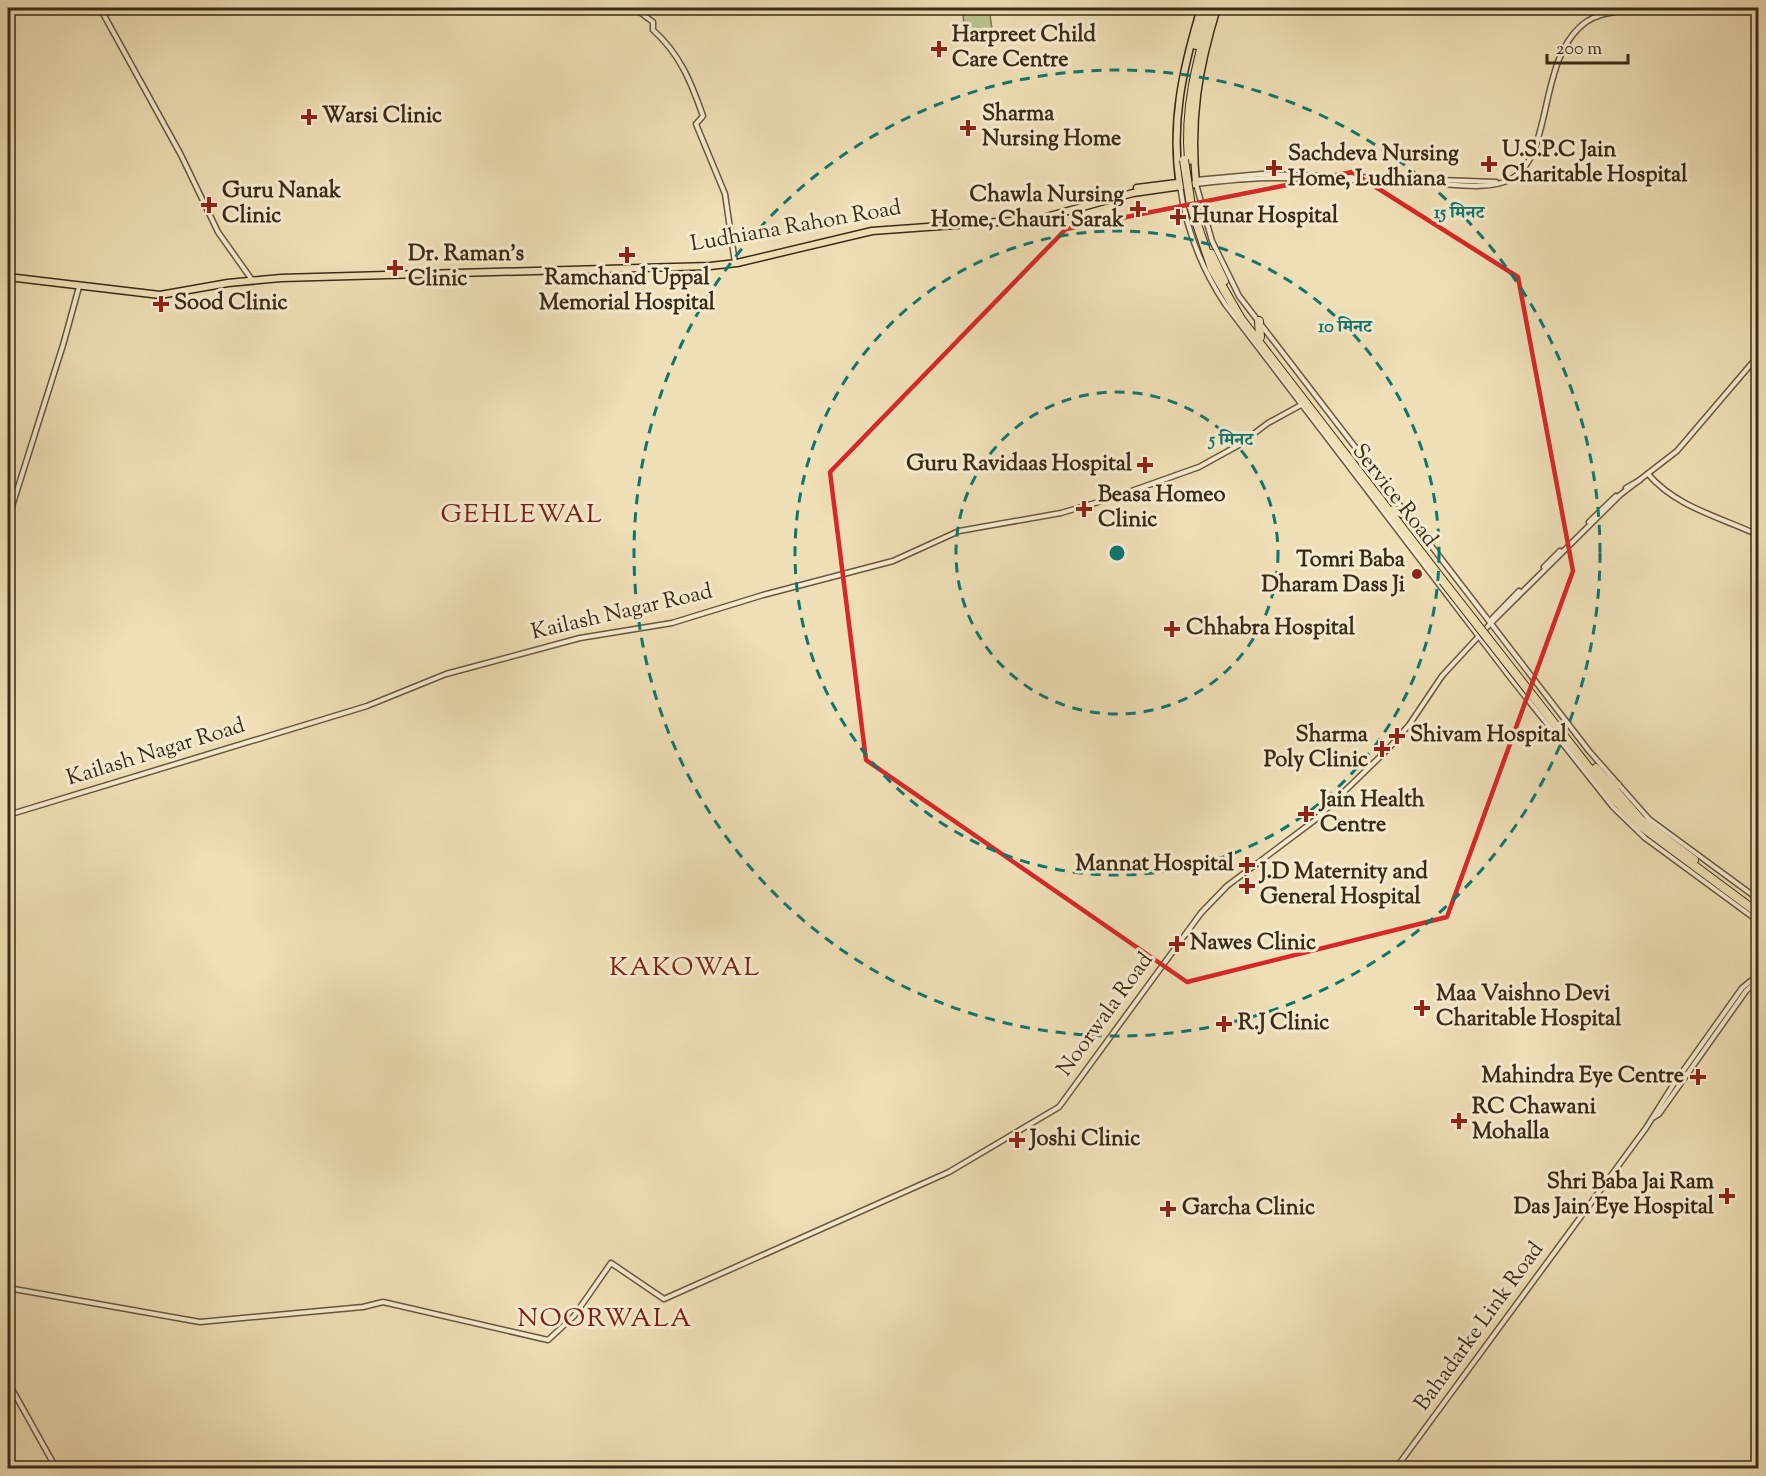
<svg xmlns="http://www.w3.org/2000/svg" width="1766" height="1476" font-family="'Sorts Mill Goudy','Noto Serif Devanagari',serif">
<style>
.green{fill:#b9c28e;stroke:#7a7652;stroke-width:1.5}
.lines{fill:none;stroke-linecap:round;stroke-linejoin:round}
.minor-casing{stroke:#67583d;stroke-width:7}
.major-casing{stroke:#3a2b15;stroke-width:9}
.highway-casing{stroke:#3a2b15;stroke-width:10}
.minor{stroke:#f5ead0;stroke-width:4}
.major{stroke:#efdfb6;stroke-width:6}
.highway{stroke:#efdfb6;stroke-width:8}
.highway-bridge-casing{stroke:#3a2b15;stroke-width:10;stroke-linecap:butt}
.highway-bridge{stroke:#efdfb6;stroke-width:8}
.marked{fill:none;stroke:#d62828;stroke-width:4.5;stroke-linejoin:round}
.ring{fill:none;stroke:#0f766e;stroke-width:3;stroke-dasharray:10 8}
.poi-dot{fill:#8f2418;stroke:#f5ead0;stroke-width:2}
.labels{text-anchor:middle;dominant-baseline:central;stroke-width:6;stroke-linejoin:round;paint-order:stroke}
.poi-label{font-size:22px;font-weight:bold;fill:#3a2b15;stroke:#f5ead0;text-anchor:start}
.street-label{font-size:22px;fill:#3a2b15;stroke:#f5ead0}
.quarter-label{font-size:26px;letter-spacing:1.5px;fill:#7a1f14;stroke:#f5ead0}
.centre{fill:#0f766e;stroke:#f5ead0;stroke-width:3}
.ring-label{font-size:18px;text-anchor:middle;font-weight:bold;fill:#0f766e;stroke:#f5ead0;stroke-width:6;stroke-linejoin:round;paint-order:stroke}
</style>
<rect width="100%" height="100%" fill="#efdfb6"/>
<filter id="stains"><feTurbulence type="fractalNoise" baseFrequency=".00333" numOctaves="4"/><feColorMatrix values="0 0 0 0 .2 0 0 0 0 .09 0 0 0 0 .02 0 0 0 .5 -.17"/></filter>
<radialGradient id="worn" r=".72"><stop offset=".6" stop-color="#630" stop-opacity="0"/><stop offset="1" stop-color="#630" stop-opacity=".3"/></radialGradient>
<!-- green -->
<path class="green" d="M 962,8 L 989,8 L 992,29 L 965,31 Z"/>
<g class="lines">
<!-- minor casing -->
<g class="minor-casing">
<g id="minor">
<path d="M 100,8 L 181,155 L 218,232 L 252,280"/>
<path d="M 634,8 L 653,22 L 653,30 C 680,54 691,82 703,116 L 696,124 L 725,194 L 735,263"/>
<path d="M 1633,8 C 1617,13 1600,12 1586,22 C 1536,58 1555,155 1511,179 C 1489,191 1453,184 1429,183 C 1379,181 1328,179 1278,178 C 1251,177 1223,181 1196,184 L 1212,241 L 1239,296 L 1589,751 L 1649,819 L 1758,899"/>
<path d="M 1630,9 L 1636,11 L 1655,8"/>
<path d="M 1196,180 L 1262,174 L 1297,175 L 1496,182"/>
<path d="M 1180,186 C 1186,229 1202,269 1225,304 L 1509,676 L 1613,807 L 1645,838 L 1758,921"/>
<path d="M 1648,474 C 1676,507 1720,517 1758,535"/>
<path d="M 1626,488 L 1640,480"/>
<path d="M 8,519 L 63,345 L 79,287"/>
<path d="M 1589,522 L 1616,496"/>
<path d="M 1544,567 L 1560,551"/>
<path d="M 1491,620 L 1519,591"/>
<path d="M 8,815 L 367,706 L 446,674 L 580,638 L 672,623 L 763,595 L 893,561 L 959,531 L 1061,513 L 1112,498 L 1199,467 L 1239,445 L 1268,423 L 1301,405"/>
<path d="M 1654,1117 L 1659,1114 L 1746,991 L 1758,980"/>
<path d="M 8,1288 L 200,1322 L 363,1307 L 383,1302 L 548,1340 L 574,1316 L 611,1263 L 664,1299 L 949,1172 L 1059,1107 L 1201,913 L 1227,886 L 1315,820 L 1388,749 L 1409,725 L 1442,676 L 1490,624 L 1620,495 L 1677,451 L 1758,356"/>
<path d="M 8,1382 L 56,1468"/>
<path d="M 1396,1468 L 1646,1128 L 1673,1085 L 1742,988 L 1758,975"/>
</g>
</g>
<!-- major casing -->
<g class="major-casing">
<g id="major">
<path d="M 1180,186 C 1170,123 1183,68 1201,8"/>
<path d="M 1137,188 L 1177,183"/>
<path d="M 8,277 L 160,295 L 228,283 L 281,278 L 710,266 L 737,263 L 872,231 L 1039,219 L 1133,193 L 1196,184 C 1190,119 1198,69 1217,8"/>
</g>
</g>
<!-- highway casing -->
<g class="highway-casing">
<g id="highway">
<path d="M 1196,45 L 1206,8"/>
<path d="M 1189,160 C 1184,107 1198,59 1212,8"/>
<path d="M 1191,206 L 1212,269 L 1241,319 L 1443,581"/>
<path d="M 1211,254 L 1224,281"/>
<path d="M 1259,321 L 1260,337"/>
<path d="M 1394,510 L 1407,515"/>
<path d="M 1532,695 L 1610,795 L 1638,824 L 1758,913"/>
<path d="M 1596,768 L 1641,820 L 1694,860"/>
<path d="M 1605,778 L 1617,785"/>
</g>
</g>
<!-- minor -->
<use href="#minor" class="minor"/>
<!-- major -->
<use href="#major" class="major"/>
<!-- highway -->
<use href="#highway" class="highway"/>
<!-- highway-bridge casing -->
<g class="highway-bridge-casing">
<g id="highway-bridge">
<path d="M 1184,160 L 1191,206"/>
<path d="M 1443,581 L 1532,695"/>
</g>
</g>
<!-- highway-bridge -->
<use href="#highway-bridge" class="highway-bridge"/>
</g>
<!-- marked area -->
<path class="marked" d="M 1352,172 L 1518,277 L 1573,571 L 1447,917 L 1187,982 L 866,760 L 830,472 L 1066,229 Z"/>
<!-- distance rings -->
<g class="ring">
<circle cx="1117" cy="553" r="161"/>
<circle cx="1117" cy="553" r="322"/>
<circle cx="1117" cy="553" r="483"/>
</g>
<!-- markers -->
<g class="poi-dot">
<path d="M936 40h6v6h6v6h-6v6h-6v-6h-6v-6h6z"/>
<path d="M306 108h6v6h6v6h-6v6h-6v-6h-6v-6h6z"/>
<path d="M965 119h6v6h6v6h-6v6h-6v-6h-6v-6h6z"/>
<path d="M1486 155h6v6h6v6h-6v6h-6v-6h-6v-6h6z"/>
<path d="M1271 159h6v6h6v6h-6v6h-6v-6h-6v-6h6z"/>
<path d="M206 196h6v6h6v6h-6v6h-6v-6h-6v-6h6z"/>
<path d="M1135 200h6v6h6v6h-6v6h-6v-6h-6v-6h6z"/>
<path d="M1175 208h6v6h6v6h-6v6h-6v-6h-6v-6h6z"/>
<path d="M624 246h6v6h6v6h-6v6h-6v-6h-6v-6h6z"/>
<path d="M392 259h6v6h6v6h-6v6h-6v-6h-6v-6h6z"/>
<path d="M158 295h6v6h6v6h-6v6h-6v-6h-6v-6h6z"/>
<path d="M1142 456h6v6h6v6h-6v6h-6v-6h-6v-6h6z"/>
<path d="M1081 500h6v6h6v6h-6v6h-6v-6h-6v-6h6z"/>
<circle cx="1417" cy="574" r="6"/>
<path d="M1169 620h6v6h6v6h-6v6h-6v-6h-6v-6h6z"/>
<path d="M1394 727h6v6h6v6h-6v6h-6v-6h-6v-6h6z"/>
<path d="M1379 740h6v6h6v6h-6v6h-6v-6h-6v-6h6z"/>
<path d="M1303 805h6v6h6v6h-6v6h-6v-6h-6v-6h6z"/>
<path d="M1244 856h6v6h6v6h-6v6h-6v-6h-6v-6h6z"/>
<path d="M1244 877h6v6h6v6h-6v6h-6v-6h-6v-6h6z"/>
<path d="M1174 935h6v6h6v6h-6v6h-6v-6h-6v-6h6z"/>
<path d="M1419 999h6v6h6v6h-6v6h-6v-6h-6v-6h6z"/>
<path d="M1221 1015h6v6h6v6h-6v6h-6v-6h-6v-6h6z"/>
<path d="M1695 1068h6v6h6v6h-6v6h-6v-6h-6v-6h6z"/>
<path d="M1456 1112h6v6h6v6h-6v6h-6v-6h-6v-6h6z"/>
<path d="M1014 1131h6v6h6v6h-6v6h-6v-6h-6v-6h6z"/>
<path d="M1724 1187h6v6h6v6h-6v6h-6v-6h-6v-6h6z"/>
<path d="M1165 1200h6v6h6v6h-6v6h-6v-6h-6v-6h6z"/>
</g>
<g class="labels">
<!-- poi labels -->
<g class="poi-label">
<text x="952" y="36">Harpreet Child<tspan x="952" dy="25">Care Centre</tspan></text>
<text x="982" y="115">Sharma<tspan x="982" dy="25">Nursing Home</tspan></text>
<text x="322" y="117">Warsi Clinic</text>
<text x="1502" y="151">U.S.P.C Jain<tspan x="1502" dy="25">Charitable Hospital</tspan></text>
<text x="1288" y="155">Sachdeva Nursing<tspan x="1288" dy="25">Home, Ludhiana</tspan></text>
<text x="222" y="192">Guru Nanak<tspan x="222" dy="25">Clinic</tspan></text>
<text x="1124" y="196" text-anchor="end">Chawla Nursing<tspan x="1124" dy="25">Home, Chauri Sarak</tspan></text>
<text x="1192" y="217">Hunar Hospital</text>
<text x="408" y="255">Dr. Raman's<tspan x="408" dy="25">Clinic</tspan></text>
<text x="627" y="279" text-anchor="middle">Ramchand Uppal<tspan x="627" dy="25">Memorial Hospital</tspan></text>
<text x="174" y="304">Sood Clinic</text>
<text x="1132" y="465" text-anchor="end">Guru Ravidaas Hospital</text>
<text x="1098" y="496">Beasa Homeo<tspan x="1098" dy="25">Clinic</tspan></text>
<text x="1405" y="561" text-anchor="end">Tomri Baba<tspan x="1405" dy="25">Dharam Dass Ji</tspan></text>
<text x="1186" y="629">Chhabra Hospital</text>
<text x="1368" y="736" text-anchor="end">Sharma<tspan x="1368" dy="25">Poly Clinic</tspan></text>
<text x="1410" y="736">Shivam Hospital</text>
<text x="1320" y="801">Jain Health<tspan x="1320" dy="25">Centre</tspan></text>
<text x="1234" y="865" text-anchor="end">Mannat Hospital</text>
<text x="1260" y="873">J.D Maternity and<tspan x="1260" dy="25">General Hospital</tspan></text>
<text x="1190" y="944">Nawes Clinic</text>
<text x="1436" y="995">Maa Vaishno Devi<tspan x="1436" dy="25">Charitable Hospital</tspan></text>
<text x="1238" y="1024">R.J Clinic</text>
<text x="1684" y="1077" text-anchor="end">Mahindra Eye Centre</text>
<text x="1472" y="1108">RC Chawani<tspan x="1472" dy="25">Mohalla</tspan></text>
<text x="1030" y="1140">Joshi Clinic</text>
<text x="1714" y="1183" text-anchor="end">Shri Baba Jai Ram<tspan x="1714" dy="25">Das Jain Eye Hospital</tspan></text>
<text x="1182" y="1209">Garcha Clinic</text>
</g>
<!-- street labels -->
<g class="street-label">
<text transform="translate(796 227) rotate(-10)">Ludhiana Rahon Road</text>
<text transform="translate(1394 496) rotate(52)">Service Road</text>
<text transform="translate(622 613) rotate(-13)">Kailash Nagar Road</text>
<text transform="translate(156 753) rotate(-17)">Kailash Nagar Road</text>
<text transform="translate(1106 1015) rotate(-54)">Noorwala Road</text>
<text transform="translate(1480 1327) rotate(-54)">Bahadarke Link Road</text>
</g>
<!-- quarter labels -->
<g class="quarter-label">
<text x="522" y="515">GEHLEWAL</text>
<text x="685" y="968">KAKOWAL</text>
<text x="605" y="1319">NOORWALA</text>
</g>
</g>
<circle cx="1117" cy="553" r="9" class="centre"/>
<g class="ring-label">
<text x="1459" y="218">15 मिनट</text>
<text x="1345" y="332">10 मिनट</text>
<text x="1231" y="445">5 मिनट</text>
</g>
<!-- margin -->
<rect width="1766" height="1476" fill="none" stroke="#efdfb6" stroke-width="30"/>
<rect x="9" y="9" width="1748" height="1458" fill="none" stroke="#3a2b15" stroke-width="3"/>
<rect x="15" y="15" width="1736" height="1446" fill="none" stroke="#3a2b15" stroke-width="1.5"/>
<!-- scale -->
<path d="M1547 54v9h81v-9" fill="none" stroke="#3a2b15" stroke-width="3"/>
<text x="1556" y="54" font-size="18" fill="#3a2b15" stroke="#f5ead0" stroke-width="4.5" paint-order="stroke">200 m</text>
<rect width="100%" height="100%" filter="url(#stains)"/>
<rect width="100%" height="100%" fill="url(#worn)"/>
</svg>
